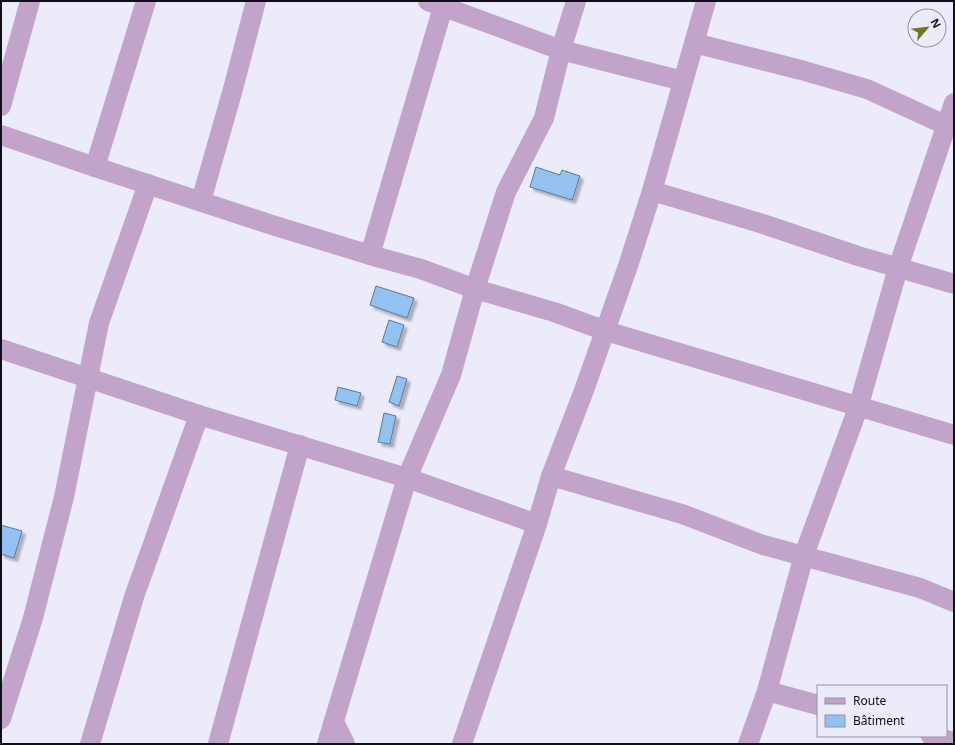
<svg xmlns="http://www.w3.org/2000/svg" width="955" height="745" font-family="'Noto Sans',sans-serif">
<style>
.building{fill:#93c1f2;stroke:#617992;filter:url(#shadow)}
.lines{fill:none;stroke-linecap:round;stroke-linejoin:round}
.minor{stroke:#c2a3ca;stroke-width:20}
</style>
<defs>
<filter id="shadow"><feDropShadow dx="3.5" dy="3.5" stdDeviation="1" flood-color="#0004"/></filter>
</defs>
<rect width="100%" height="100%" fill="#ebebfa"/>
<!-- building -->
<g class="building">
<path d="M 536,167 L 560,175 L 562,170 L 580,176 L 572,200 L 530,187 Z"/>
<path d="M 376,286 L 414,298 L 407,318 L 370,305 Z"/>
<path d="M 389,320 L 404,325 L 397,347 L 382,342 Z"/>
<path d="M 397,376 L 407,379 L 399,406 L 389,402 Z"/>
<path d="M 338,387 L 361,393 L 357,406 L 335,400 Z"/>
<path d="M 384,413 L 396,416 L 390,444 L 378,442 Z"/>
<path d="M 1,525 L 22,531 L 14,558 L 1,554 Z"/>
</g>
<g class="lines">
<!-- minor -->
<g class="minor">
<path d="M 428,1 L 561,50 L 683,81"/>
<path d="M 694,43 L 801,70 L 867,89 L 954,129"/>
<path d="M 1,106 L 30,1"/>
<path d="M 1,135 L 95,167 L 269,224 L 370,255 L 421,269 L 475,289 L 554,312 L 606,331 L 954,435"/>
<path d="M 95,167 L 146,1"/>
<path d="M 652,191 L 760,223 L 858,256 L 954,284"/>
<path d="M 201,201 L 233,89 L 256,1"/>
<path d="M 370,255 L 443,7"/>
<path d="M 1,349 L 199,415 L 407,478 L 537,524"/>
<path d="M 551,476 L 682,514 L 763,545 L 920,588 L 954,602"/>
<path d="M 767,691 L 818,705"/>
<path d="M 1,719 L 33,618 L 64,497 L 99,323 L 148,184"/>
<path d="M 334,722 L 345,744"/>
<path d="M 931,736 L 954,742"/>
<path d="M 90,744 L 134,597 L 199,415"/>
<path d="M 218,744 L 300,445"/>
<path d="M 327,744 L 407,478 L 451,375 L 475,289 L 506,192 L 544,118 L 561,50 L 576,1"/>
<path d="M 462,744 L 537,524 L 551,476 L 583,393 L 628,266 L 652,191 L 706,1"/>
<path d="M 748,744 L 767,691 L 804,555 L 858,408 L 898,268 L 954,103"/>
</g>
</g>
<!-- border -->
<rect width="955" height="745" fill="none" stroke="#0f0f1a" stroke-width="4"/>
<!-- legend -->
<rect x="817" y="685" width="130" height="52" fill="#ebebfa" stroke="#9393a0"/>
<rect x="825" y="698" width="20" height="6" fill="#c2a3ca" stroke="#9393a0"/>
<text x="853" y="705" font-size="12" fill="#0f0f1a">Route</text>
<rect x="825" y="715" width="20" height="12" fill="#93c1f2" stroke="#9393a0"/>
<text x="853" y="725" font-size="12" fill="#0f0f1a">Bâtiment</text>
<!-- north arrow -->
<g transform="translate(927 28) rotate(62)"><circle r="19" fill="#ebebfa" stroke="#9393a0"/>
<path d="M0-3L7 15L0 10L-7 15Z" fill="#73761e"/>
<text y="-6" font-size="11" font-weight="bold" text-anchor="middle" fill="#0f0f1a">N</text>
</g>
</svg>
